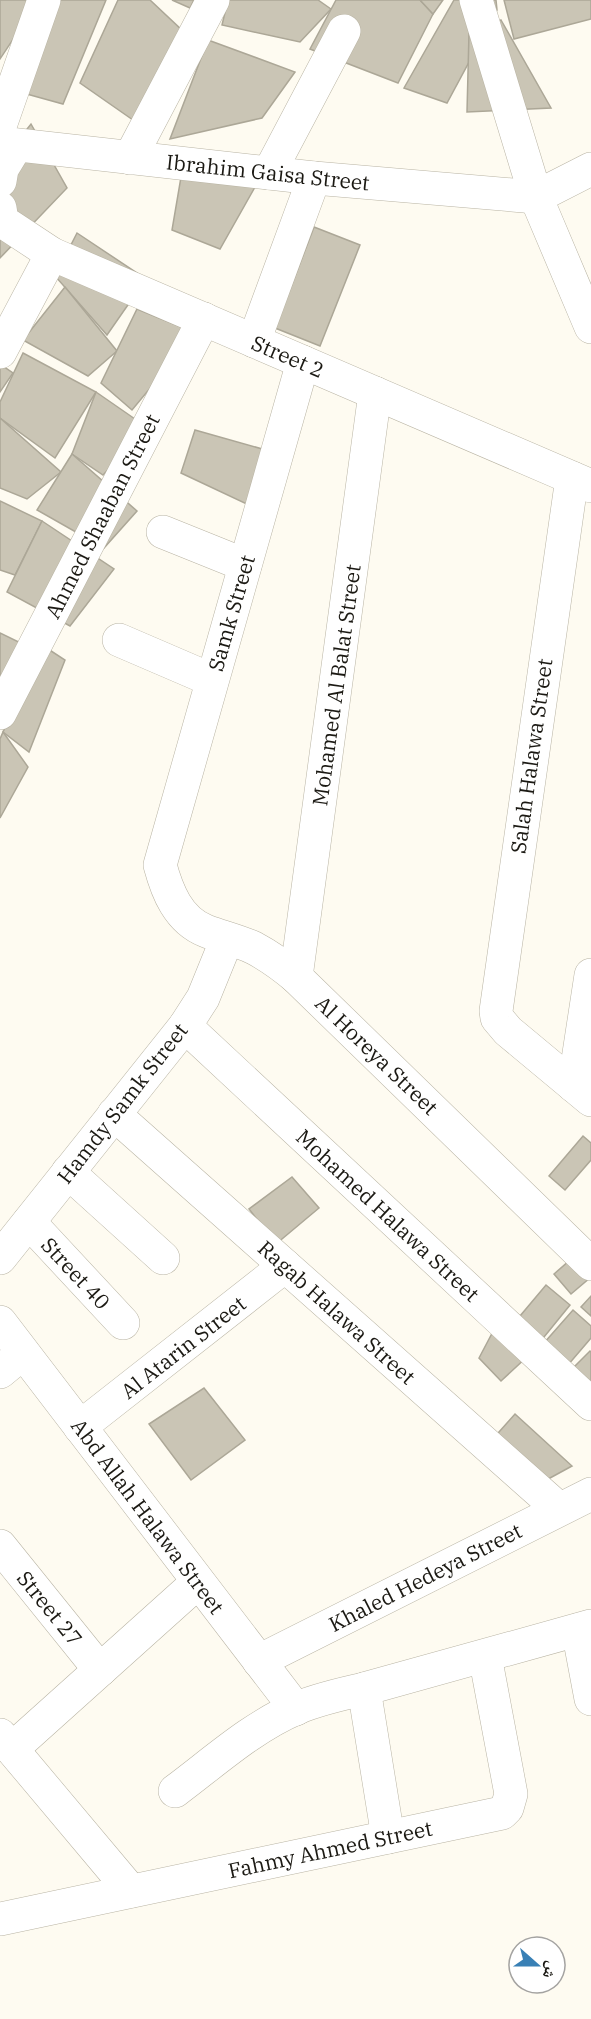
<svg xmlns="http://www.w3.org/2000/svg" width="591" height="2019" font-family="'IBM Plex Serif','Noto Naskh Arabic',serif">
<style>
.building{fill:#cac5b5;stroke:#aca797;stroke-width:1.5}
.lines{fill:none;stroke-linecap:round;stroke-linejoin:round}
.minor-casing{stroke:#b9b4a4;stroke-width:34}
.minor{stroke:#fff;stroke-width:33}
.labels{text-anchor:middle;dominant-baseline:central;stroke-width:4.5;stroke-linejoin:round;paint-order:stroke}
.street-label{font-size:21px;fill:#1b1913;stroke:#fff}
</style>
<rect width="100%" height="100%" fill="#fefbf1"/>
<!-- building -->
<g class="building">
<path d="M 0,0 L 39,0 L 0,59 Z"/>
<path d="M 59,0 L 106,0 L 63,104 L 23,93 Z"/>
<path d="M 118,0 L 150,0 L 185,33 L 133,120 L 80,83 Z"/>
<path d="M 172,0 L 194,0 L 190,8 Z"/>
<path d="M 228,0 L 318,0 L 331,9 L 300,42 L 222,25 Z"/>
<path d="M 336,0 L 420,0 L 433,14 L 398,83 L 310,49 Z"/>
<path d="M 420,0 L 443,0 L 433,14 Z"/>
<path d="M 454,0 L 496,0 L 497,10 L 447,103 L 404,88 Z"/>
<path d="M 504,0 L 591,0 L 591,19 L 514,39 Z"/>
<path d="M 501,20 L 551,108 L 467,112 L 469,33 Z"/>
<path d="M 208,40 L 295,72 L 262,118 L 170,139 Z"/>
<path d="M 31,124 L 67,188 L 0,258 L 0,163 Z"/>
<path d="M 181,177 L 255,187 L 220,249 L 172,230 Z"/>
<path d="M 314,227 L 360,245 L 320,346 L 275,328 Z"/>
<path d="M 77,233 L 146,279 L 107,335 L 55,276 Z"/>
<path d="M 65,287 L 117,351 L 88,376 L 23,340 Z"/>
<path d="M 137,309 L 196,333 L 132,410 L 101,383 Z"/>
<path d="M 23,353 L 96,392 L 55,458 L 0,418 L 0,402 Z"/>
<path d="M 0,364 L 13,373 L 0,392 Z"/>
<path d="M 96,392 L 148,428 L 103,475 L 72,454 Z"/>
<path d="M 0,418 L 61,472 L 27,499 L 0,488 Z"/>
<path d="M 195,430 L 266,450 L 253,507 L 181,473 Z"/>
<path d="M 72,454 L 137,511 L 104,548 L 37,510 Z"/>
<path d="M 0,501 L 42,521 L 15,575 L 0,570 Z"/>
<path d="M 42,521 L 114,569 L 70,626 L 7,592 Z"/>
<path d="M 0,633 L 33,649 L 0,696 Z"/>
<path d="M 45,647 L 65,660 L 29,752 L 3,732 Z"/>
<path d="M 3,732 L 28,767 L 0,818 L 0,739 Z"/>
<path d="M 583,1136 L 591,1143 L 591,1160 L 565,1190 L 549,1176 Z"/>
<path d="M 292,1177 L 319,1208 L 276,1244 L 249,1209 Z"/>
<path d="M 577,1254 L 591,1277 L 571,1294 L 554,1274 Z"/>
<path d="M 546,1285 L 570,1305 L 540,1342 L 515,1322 Z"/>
<path d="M 591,1296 L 591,1316 L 581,1307 Z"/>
<path d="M 573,1310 L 591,1326 L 591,1338 L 568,1365 L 544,1343 Z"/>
<path d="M 498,1322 L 529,1355 L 501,1381 L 479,1358 Z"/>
<path d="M 590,1351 L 591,1352 L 591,1394 L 569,1372 Z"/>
<path d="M 204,1388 L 245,1440 L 191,1480 L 149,1424 Z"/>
<path d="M 515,1414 L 572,1466 L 539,1484 L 491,1441 Z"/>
</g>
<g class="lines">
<!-- minor casing -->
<g class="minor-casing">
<g id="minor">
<path d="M 476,0 L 536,197 L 591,327"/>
<path d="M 0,126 L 44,0"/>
<path d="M 0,143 L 314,178 L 536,197 L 591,169"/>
<path d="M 130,158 L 213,0"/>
<path d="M 269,173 L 344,31"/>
<path d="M 0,181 L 2,169 L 16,146"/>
<path d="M 0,208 L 2,221 L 52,254 L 591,486"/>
<path d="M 254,341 L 314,178"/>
<path d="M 0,352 L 52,254"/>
<path d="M 303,362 L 160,865 C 167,891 178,920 206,931 C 222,937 239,941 254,948 C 269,956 283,966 296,977 L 591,1264"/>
<path d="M 572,478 L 496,1011 L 497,1018 L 508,1031 L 591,1100"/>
<path d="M 163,532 L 245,565"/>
<path d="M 119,640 L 212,680"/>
<path d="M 0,713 L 204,319"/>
<path d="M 296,977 L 375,393"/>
<path d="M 185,1026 L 591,1404"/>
<path d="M 574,1086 L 591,975"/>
<path d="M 114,1114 L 559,1509"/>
<path d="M 68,1172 L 163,1258"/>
<path d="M 29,1222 L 123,1323"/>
<path d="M 0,1258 L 185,1026 L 203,998 L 227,939"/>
<path d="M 0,1322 L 296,1709"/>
<path d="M 0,1372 L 23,1353"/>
<path d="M 80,1427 L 285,1266"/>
<path d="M 0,1546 L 100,1670"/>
<path d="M 578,1630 L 591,1699"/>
<path d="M 259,1661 L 591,1494"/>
<path d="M 364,1689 L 388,1837"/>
<path d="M 0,1735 L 131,1891"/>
<path d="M 12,1749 L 198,1582"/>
<path d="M 175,1791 C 214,1762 252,1727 297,1708 C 319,1699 341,1694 364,1689 L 591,1626"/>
<path d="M 0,1919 L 502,1813 L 507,1808 L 511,1794 L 485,1656"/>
</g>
</g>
<!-- minor -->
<use href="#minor" class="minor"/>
</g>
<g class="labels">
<!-- street labels -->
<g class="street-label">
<text transform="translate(268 172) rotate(6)">Ibrahim Gaisa Street</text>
<text transform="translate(288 356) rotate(23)">Street 2</text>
<text transform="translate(102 516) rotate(-63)">Ahmed Shaaban Street</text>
<text transform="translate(231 613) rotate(-74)">Samk Street</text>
<text transform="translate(336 685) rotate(-82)">Mohamed Al Balat Street</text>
<text transform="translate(531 756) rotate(-82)">Salah Halawa Street</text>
<text transform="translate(377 1055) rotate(44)">Al Horeya Street</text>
<text transform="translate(122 1103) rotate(-52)">Hamdy Samk Street</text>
<text transform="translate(388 1215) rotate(43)">Mohamed Halawa Street</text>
<text transform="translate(76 1273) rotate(47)">Street 40</text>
<text transform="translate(337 1312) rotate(42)">Ragab Halawa Street</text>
<text transform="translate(183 1347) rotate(-38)">Al Atarin Street</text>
<text transform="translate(148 1516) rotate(53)">Abd Allah Halawa Street</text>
<text transform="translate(425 1577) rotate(-27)">Khaled Hedeya Street</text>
<text transform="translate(50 1608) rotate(51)">Street 27</text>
<text transform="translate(330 1849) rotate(-12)">Fahmy Ahmed Street</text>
</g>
</g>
<!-- north arrow -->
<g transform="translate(537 1965) rotate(111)"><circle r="28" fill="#ffffff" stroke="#a4a3a1" stroke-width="1.5"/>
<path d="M0-4.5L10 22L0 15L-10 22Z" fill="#3980b5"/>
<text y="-9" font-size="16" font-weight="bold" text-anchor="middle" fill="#1b1913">ش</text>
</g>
</svg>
